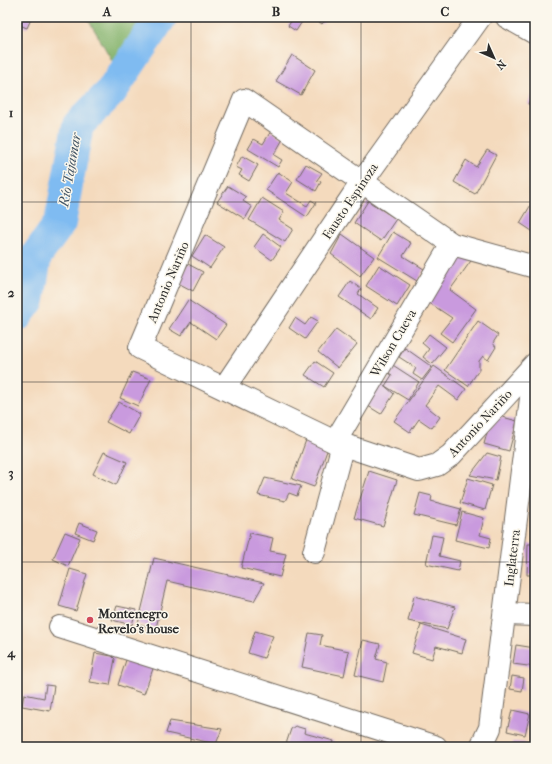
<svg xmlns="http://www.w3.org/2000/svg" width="552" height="764" font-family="'IM FELL French Canon',serif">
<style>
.forest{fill:#84b36c;stroke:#586f4c}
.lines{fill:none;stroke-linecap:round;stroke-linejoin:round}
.river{stroke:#7fbbf1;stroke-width:32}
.building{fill:#c99ade}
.minor-casing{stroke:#71685e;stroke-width:24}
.minor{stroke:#fff;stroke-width:22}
.grid{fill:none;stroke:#2b2b2b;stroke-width:1;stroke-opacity:0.55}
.poi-dot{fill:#d1495b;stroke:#fbf7ec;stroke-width:1.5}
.labels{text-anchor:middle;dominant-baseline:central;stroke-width:3;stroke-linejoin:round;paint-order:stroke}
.street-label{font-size:13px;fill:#2b2b2b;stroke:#fbf7ec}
.poi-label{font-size:13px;font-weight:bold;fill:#2b2b2b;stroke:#fbf7ec;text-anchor:start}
.water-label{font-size:14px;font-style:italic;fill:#445666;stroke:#fbf7ec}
.neatline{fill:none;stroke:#2b2b2b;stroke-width:1.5}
.grid-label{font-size:13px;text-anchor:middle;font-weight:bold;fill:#2b2b2b}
</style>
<rect width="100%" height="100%" fill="#fbf7ec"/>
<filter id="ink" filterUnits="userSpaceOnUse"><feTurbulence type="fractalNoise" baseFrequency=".025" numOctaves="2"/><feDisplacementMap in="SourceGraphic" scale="8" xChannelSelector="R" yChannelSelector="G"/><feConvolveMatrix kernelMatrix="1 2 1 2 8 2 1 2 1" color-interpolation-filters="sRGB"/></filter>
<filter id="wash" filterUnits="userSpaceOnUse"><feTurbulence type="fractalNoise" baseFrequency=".012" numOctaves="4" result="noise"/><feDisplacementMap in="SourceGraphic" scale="16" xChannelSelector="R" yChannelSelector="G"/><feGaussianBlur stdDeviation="0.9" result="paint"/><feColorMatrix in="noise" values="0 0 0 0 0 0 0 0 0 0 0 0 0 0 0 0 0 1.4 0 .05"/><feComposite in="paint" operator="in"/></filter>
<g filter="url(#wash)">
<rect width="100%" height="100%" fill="#f4dabd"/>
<!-- forest -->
<path class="forest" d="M 87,17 L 169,17 L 117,69 Z"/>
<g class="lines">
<!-- river -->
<path class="river" d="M 17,316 L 29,300 L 36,256 L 60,223 L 78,125 L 111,92 L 161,17"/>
</g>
<g id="blocks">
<!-- building -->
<g class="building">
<path d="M 17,17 L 32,17 L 27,28 L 17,24 Z"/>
<path d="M 294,17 L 305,17 L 296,31 L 288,26 Z"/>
<path d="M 312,17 L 328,17 L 322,24 Z"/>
<path d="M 292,55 L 315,70 L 301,95 L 276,81 Z"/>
<path d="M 535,90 L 535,107 L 528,104 Z"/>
<path d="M 271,131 L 283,139 L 274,155 L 282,160 L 278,167 L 248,149 L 254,139 L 263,144 Z"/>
<path d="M 487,150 L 496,155 L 475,194 L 454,182 L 466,160 L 476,167 Z"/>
<path d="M 242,156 L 258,165 L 249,181 L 239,175 L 242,170 L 236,167 Z"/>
<path d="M 306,164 L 322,173 L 317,180 L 321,182 L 316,191 L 297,179 Z"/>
<path d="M 278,172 L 293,182 L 286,193 L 307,206 L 311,200 L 316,203 L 307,217 L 266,190 Z"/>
<path d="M 228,186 L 246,197 L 243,201 L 252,207 L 245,219 L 217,202 Z"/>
<path d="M 262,198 L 284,212 L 279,220 L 293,229 L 285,242 L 249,220 Z"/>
<path d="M 535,198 L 535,233 L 520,223 Z"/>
<path d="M 368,201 L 396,219 L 381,241 L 354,223 Z"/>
<path d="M 393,232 L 411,243 L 403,256 L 424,269 L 417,281 L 378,257 Z"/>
<path d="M 263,234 L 281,247 L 272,260 L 254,247 Z"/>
<path d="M 342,234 L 374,257 L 360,276 L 331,254 Z"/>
<path d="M 205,235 L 224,247 L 210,268 L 192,256 Z"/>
<path d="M 461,249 L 473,258 L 450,290 L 476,309 L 452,342 L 440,333 L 452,318 L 425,300 Z"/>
<path d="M 188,264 L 203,272 L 193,291 L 178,283 Z"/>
<path d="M 379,265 L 410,285 L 397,306 L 366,286 Z"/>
<path d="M 350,281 L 361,289 L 358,294 L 378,308 L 371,319 L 339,297 Z"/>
<path d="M 188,300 L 226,325 L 216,339 L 191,322 L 181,336 L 169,329 Z"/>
<path d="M 311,317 L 318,321 L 305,339 L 289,328 L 295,318 L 305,325 Z"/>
<path d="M 478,321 L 498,335 L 493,343 L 496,347 L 488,360 L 483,356 L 479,361 L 479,370 L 468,386 L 445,370 Z"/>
<path d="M 336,329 L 357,344 L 338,368 L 318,352 Z"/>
<path d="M 429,334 L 446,347 L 432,364 L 423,357 L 429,349 L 422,343 Z"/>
<path d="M 405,348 L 432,367 L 422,380 L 413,374 L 416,368 L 399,357 Z"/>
<path d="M 385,360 L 419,382 L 408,400 L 385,386 L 392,375 L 380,368 Z"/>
<path d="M 315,361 L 333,373 L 324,387 L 305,375 Z"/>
<path d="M 434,366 L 466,389 L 458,400 L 439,386 L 425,405 L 440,417 L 432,428 L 419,419 L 410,432 L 394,421 Z"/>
<path d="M 132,372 L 151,379 L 138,406 L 120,398 Z"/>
<path d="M 373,380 L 385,386 L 394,394 L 381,414 L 360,401 Z"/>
<path d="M 119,402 L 140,414 L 129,434 L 106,422 Z"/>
<path d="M 499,416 L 517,421 L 509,451 L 484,444 L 487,433 Z"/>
<path d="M 306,440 L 328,448 L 314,487 L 292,479 Z"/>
<path d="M 104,452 L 127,462 L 116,485 L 93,474 Z"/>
<path d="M 487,453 L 501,457 L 496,480 L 470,475 Z"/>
<path d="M 369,471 L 397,480 L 383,526 L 354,518 Z"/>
<path d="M 265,478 L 301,486 L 297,496 L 289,493 L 285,501 L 258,495 Z"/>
<path d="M 468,478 L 492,485 L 485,510 L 460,503 Z"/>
<path d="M 420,493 L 432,496 L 431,501 L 461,509 L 456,525 L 414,515 Z"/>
<path d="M 462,512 L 484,518 L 480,535 L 491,538 L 489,548 L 455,540 Z"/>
<path d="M 79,523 L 97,530 L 93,540 L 75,533 Z"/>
<path d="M 65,532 L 80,538 L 68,566 L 53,559 Z"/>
<path d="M 250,533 L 273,538 L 270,551 L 286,554 L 280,577 L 241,568 Z"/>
<path d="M 432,535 L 443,537 L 439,556 L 460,561 L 458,571 L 426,564 Z"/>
<path d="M 528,544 L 535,544 L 535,575 L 527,575 Z"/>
<path d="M 154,558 L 264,583 L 254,601 L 167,581 L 156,628 L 138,624 Z"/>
<path d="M 70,569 L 87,574 L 76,611 L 59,606 Z"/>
<path d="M 414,596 L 455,607 L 447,629 L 408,621 Z"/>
<path d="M 117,606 L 136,610 L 132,625 L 112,620 Z"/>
<path d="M 421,625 L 466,639 L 462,653 L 436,646 L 432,659 L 412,653 Z"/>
<path d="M 255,631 L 273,636 L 264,658 L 248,653 Z"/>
<path d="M 309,633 L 322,635 L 320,645 L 349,651 L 344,676 L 302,667 Z"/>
<path d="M 363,640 L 380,644 L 376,659 L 387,662 L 383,682 L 355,675 Z"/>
<path d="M 516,645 L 535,648 L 535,667 L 513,664 Z"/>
<path d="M 95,653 L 112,656 L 115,659 L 110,685 L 90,682 Z"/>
<path d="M 127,657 L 154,666 L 144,694 L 118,685 Z"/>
<path d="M 512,676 L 524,678 L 522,691 L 510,689 Z"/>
<path d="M 46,685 L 54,686 L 50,711 L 22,706 L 24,694 L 44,698 Z"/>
<path d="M 512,710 L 530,714 L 525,735 L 507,731 Z"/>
<path d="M 170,721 L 222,729 L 216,744 L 166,733 Z"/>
<path d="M 295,726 L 305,729 L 304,733 L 334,741 L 332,747 L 285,747 L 291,729 Z"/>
<rect x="531" y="740" width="4" height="7"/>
<path d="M 513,742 L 525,743 L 525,747 L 513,747 Z"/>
</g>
</g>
</g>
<g filter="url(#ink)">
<use href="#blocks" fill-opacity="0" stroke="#71685e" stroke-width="1"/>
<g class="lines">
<!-- minor casing -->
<g class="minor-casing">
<g id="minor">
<path d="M 507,17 L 535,33"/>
<path d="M 535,267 L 452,244 L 244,100 L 140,348 L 335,442 L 419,470 L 437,465 L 451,455 L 535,364"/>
<path d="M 224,388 L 362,182 L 480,17"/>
<path d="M 335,442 L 452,244"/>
<path d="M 314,552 L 343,444"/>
<path d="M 505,614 L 535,615"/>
<path d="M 60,627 L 436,747"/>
<path d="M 481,747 L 490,728 L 535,366"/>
</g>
</g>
<!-- minor -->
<use href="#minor" class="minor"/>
</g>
</g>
<!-- grid -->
<path class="grid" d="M 191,17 L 191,747M 361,17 L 361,747M 17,202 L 535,202M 17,382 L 535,382M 17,562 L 535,562"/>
<!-- markers -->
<circle class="poi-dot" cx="90" cy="620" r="4"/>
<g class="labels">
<!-- street labels -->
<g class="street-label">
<text transform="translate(350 201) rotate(-56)">Fausto Espinoza</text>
<text transform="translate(168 282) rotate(-67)">Antonio Nariño</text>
<text transform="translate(393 343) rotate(-59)">Wilson Cueva</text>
<text transform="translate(480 423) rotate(-47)">Antonio Nariño</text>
<text transform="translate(512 558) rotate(-83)">Inglaterra</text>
</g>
<!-- poi labels -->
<g class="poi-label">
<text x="98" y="613">Montenegro<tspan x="98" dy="15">Revelo's house</tspan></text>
</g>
<!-- water labels -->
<g class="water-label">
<text transform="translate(70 170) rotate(-80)">Río Tajamar</text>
</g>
</g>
<!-- margin -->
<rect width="552" height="764" fill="none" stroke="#fbf7ec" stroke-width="44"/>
<!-- north arrow -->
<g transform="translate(494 58) rotate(135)" stroke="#fbf7ec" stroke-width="3" paint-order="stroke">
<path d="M0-3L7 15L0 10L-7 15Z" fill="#2b2b2b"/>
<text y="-6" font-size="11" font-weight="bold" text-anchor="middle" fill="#2b2b2b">N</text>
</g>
<rect x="22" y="22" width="508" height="720" class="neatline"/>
<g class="grid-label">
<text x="107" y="16">A</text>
<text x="276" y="16">B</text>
<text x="445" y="16">C</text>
<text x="11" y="117">1</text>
<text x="11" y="297">2</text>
<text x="11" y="477">3</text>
<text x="11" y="657">4</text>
</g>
</svg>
